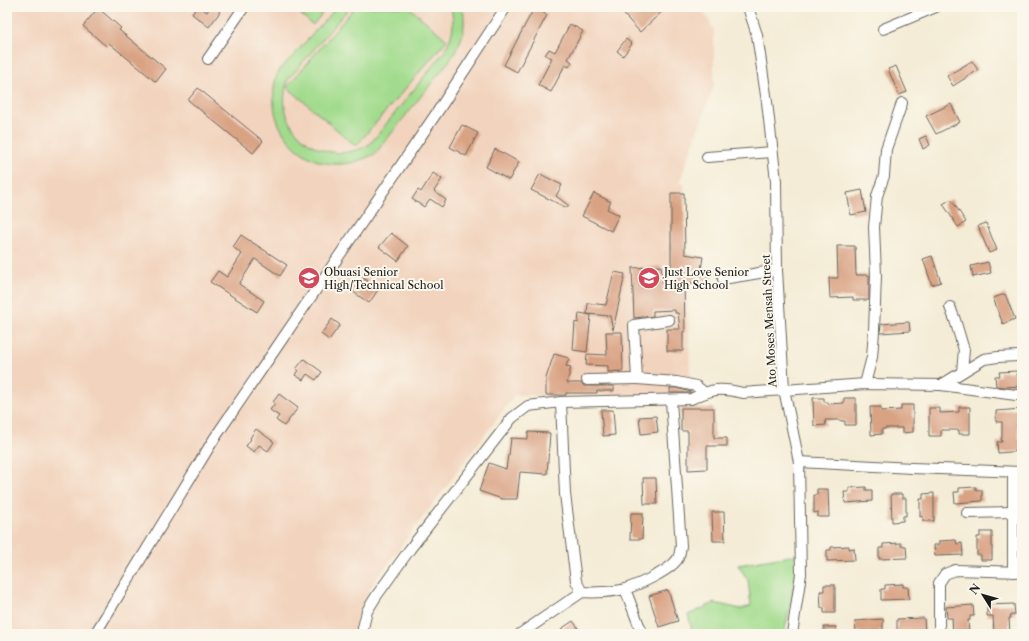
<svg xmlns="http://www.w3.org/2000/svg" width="1029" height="641" font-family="'Libre Caslon Text',serif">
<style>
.built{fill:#f2d4be}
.green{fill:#a2db8d;stroke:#5f7c54}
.building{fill:#d9a283}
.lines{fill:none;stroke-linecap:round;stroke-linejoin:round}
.minor-casing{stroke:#68655d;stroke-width:12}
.minor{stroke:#fff;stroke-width:10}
.labels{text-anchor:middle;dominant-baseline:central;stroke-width:4;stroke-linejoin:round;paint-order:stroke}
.poi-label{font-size:11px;fill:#1c1c1c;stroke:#fbf7ec;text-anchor:start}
.street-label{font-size:11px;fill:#1c1c1c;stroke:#fbf7ec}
</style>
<rect width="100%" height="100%" fill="#fbf7ec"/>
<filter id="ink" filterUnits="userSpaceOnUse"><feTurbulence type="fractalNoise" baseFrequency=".025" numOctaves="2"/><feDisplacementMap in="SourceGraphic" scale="8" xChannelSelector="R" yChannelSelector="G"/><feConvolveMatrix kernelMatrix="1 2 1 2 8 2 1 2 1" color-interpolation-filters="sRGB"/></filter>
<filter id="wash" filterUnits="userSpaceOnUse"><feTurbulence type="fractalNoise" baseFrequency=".012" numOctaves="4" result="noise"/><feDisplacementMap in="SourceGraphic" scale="16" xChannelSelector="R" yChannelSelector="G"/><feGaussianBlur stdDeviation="0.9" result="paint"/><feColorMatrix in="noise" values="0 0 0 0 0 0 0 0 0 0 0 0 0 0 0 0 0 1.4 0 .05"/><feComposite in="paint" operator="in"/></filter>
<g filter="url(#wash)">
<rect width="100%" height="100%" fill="#f4ecd6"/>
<!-- built -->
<path class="built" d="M 7,7 L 700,7 L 714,29 L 714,85 L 679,183 L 684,183 L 690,372 L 692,381 L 692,395 L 571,396 L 515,395 L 372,585 L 357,618 L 355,634 L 7,634 Z"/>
<!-- green -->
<g class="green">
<path d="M 292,7 L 327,7 L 313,25 Z"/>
<path d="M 337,7 L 350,7 L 287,81 C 285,91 283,101 286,112 C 294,141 327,160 356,150 C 361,149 366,146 370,144 L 444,52 C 453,34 455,27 451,7 L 463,7 C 466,28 463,38 453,56 L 375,154 C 363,159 353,164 340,164 C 306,166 275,136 274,103 C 273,94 274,81 278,73 C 282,66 289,60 294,55 C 308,39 322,23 337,7 Z"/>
<path d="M 355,7 L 409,7 L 447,40 L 356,146 L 287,87 Z"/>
<path d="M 801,554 L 784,634 L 693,634 L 688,615 L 714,603 L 741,609 L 751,606 L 748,580 L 738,565 Z"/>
</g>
<g id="blocks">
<!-- building -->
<g class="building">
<path d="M 197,7 L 200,7 L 207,12 L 210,7 L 214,7 L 220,12 L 209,27 L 192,14 Z"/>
<path d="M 617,7 L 667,7 L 640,32 Z"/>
<path d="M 98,8 L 121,28 L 119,30 L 166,69 L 156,82 L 109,43 L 106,46 L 83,26 Z"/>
<path d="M 534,8 L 547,15 L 517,72 L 504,65 Z"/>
<path d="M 570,24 L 583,31 L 568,59 L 572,62 L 569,67 L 565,65 L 551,92 L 538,85 L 552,58 L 545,55 L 549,49 L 555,52 Z"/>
<path d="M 626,39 L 632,44 L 623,56 L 617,51 Z"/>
<path d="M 972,61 L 978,70 L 953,86 L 947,76 Z"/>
<path d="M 896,66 L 907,92 L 899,95 L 888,69 Z"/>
<path d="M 198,88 L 263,141 L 253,153 L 188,100 Z"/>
<path d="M 951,104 L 960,122 L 936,134 L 926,116 Z"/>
<path d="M 462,125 L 478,133 L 466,156 L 450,147 Z"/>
<path d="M 926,136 L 930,145 L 923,149 L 919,139 Z"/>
<path d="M 495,149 L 519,162 L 509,180 L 486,167 Z"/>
<path d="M 433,173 L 442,179 L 434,191 L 446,200 L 442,207 L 430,199 L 424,207 L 412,199 L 418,190 L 421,192 Z"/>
<path d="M 540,174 L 562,185 L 556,196 L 569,206 L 567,208 L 531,190 Z"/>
<path d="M 862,190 L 866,212 L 851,215 L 847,193 Z"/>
<path d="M 594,193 L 611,202 L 607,209 L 619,215 L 611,231 L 582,216 Z"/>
<path d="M 671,193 L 684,193 L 685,254 L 703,257 L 700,275 L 709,276 L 708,286 L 701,286 L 701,284 L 684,282 L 685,331 L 683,332 L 683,351 L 667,351 L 667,329 L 680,329 L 678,313 L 675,313 L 675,310 L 653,311 L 653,316 L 634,318 L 632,268 L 652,267 L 661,266 L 663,289 L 675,288 L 677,268 L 671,268 Z"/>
<path d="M 951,199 L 966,222 L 958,227 L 943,204 Z"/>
<path d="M 986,223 L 997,250 L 989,253 L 978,226 Z"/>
<path d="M 391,233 L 408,246 L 398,261 L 379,247 Z"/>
<path d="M 241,235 L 287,265 L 280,276 L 255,259 L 239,284 L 264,301 L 257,312 L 210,282 L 218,271 L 227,277 L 242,254 L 233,247 Z"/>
<path d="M 837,246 L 855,246 L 856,275 L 869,275 L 869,300 L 853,300 L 853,297 L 830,298 L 829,278 L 838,278 Z"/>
<path d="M 932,256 L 941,282 L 932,285 L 923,259 Z"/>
<path d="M 988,262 L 991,273 L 973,277 L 971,266 Z"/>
<path d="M 614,272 L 625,274 L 613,330 L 610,316 L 587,314 L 588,303 L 606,305 Z"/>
<path d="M 360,276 L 368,281 L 367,283 L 378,290 L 369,303 L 349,289 L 353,284 L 354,285 Z"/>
<path d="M 1005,294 L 1015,319 L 1003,324 L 993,298 Z"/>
<path d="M 579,313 L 591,315 L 587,352 L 573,350 L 575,322 L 578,323 Z"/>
<path d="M 332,319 L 340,325 L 329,340 L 321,334 Z"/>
<path d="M 909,322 L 910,331 L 880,333 L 881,324 Z"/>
<path d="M 606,332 L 622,332 L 623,371 L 608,372 L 608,366 L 586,365 L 587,354 L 607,355 Z"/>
<path d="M 554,354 L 569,358 L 566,366 L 571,367 L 567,383 L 582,383 L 584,386 L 614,386 L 614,391 L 597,391 L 597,393 L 566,393 L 566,395 L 546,395 L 546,378 Z"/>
<path d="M 304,359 L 322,372 L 316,380 L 307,374 L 303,380 L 295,375 L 298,370 L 296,369 Z"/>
<path d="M 1017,371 L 1017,375 L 1022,374 L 1022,386 L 1004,387 L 996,386 L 995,376 L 1000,376 L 999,372 Z"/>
<path d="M 670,388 L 676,388 L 691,392 L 690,393 L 670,393 Z"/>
<path d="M 279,394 L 298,408 L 284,426 L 276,420 L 279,416 L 270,410 L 275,403 L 273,402 Z"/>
<path d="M 813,398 L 824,398 L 824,402 L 828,402 L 828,404 L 844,403 L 844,398 L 856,398 L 856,425 L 845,425 L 845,421 L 841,421 L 841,420 L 825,420 L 826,425 L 814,426 Z"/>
<path d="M 901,405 L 913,405 L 913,432 L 902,433 L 902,428 L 885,428 L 885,429 L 882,429 L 882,434 L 871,435 L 870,407 L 881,407 L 881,411 L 901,410 Z"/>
<path d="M 959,407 L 970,407 L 970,434 L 959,434 L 959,430 L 941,430 L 941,436 L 929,436 L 929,408 L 940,408 L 940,413 L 959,412 Z"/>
<path d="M 681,408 L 714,408 L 714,438 L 727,438 L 727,446 L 707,446 L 707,469 L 688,470 L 688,431 L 681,431 Z"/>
<path d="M 1022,409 L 1022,420 L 1019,420 L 1019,424 L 1018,424 L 1019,440 L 1022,440 L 1022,451 L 998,453 L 997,442 L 1002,442 L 1001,438 L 1002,438 L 1002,422 L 996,422 L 996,411 Z"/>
<path d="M 601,410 L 613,410 L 615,435 L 603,436 Z"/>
<path d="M 656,416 L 658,432 L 641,434 L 639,417 Z"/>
<path d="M 256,429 L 274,442 L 268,451 L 259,445 L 254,452 L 246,446 L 251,439 L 250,438 Z"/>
<path d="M 528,432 L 550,433 L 547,474 L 520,472 L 517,499 L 502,499 L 479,491 L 489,463 L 506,469 L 508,455 L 509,455 L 511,438 L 528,439 Z"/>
<path d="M 643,478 L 656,478 L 657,504 L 644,504 Z"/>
<path d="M 866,487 L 866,490 L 872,490 L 872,501 L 845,503 L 844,492 L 849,492 L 849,488 Z"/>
<path d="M 976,487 L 976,490 L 982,490 L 982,501 L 955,503 L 954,492 L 959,492 L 959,488 Z"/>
<path d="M 817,489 L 828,489 L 829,517 L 818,517 L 818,512 L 814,513 L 814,495 L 817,495 Z"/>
<path d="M 934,493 L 934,521 L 923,521 L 923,516 L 920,517 L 920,499 L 923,499 L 923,494 Z"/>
<path d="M 891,494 L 902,494 L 902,498 L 906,498 L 906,516 L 903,516 L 903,521 L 892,522 Z"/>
<path d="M 712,512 L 724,512 L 725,541 L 713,541 Z"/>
<path d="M 631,513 L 643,513 L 642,539 L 630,539 Z"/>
<path d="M 980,532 L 992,532 L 992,560 L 981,560 L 981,555 L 977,555 L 977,537 L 980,537 Z"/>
<path d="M 956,540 L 957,544 L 962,543 L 963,555 L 935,556 L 934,545 L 939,545 L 939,541 Z"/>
<path d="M 901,543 L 901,546 L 906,546 L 907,558 L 879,559 L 879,548 L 883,548 L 883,544 Z"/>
<path d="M 849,546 L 849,549 L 854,548 L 855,560 L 827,561 L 827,550 L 831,550 L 831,547 Z"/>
<path d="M 903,584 L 903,587 L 908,587 L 909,599 L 881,600 L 881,589 L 885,589 L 885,585 Z"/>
<path d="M 824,585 L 835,585 L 835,613 L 824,613 L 824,608 L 821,608 L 820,591 L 824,591 Z"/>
<path d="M 668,590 L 678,621 L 659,627 L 649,596 Z"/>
<path d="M 1014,604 L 1015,615 L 1010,615 L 1011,618 L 1009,618 L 1010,634 L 994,634 L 993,616 L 987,616 L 987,605 Z"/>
<path d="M 973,605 L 974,616 L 970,616 L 970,620 L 968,620 L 969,634 L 953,634 L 952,618 L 947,618 L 946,607 Z"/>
<path d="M 924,618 L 925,633 L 903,634 L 903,630 L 897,631 L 897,619 Z"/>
<path d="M 883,619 L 883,630 L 879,631 L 879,634 L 861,634 L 861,632 L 856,632 L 855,621 Z"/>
<path d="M 573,621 L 582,634 L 565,634 L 561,629 Z"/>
<rect x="824" y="627" width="12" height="7"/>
</g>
</g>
</g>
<g filter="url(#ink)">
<use href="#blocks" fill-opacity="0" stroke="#68655d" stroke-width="1"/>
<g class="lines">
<!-- minor casing -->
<g class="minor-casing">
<g id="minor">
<path d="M 748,7 L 757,35 L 767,102 L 776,181 L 777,270 L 784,389 L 799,462 L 801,574 L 792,634"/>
<path d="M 883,29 L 936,7"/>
<path d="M 208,59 L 244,7"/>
<path d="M 707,157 L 772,152"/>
<path d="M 723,279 L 777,270"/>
<path d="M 950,307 L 955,320 L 964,350 L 962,372"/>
<path d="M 669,320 L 634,325 L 637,379 L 677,382 L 696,386 L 705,393"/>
<path d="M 587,380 L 637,379"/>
<path d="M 865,384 L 872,357 L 874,331 L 876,275 L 874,227 L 877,196 L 884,176 L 886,149 L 902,103"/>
<path d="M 941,385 L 984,359 L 998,357 L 1018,356"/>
<path d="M 561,402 L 565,494 L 576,581 L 582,592"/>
<path d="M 799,462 L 912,468 L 1022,472"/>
<path d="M 1013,473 L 1013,572"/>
<path d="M 967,513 L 1013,512"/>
<path d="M 625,589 L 642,633"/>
<path d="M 95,634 L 214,439 L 438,111 L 506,7"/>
<path d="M 364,634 L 363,628 L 367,611 L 377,595 L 410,549 L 512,418 L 528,406 L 561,402 L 691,399 C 712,389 719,387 743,393 L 865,384 L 941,385 L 1016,395 L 1022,395"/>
<path d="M 520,634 L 582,592 C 594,593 613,592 625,589 C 638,585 672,570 678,558 C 680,555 680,550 681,546 L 671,400"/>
<path d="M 939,634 L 939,583 L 945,574 L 955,570 L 1022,572"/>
</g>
</g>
<!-- minor -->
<use href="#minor" class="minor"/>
</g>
</g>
<!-- icons -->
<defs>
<g id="school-disc" transform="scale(1.15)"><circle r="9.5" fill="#d1495b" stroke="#fbf7ec"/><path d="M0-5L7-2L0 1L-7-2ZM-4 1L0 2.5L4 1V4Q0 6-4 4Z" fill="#fff"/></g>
</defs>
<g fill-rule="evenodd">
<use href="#school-disc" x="309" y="278"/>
<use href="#school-disc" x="649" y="278"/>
</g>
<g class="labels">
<!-- poi labels -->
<g class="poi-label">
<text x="324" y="272">Obuasi Senior<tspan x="324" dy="13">High/Technical School</tspan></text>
<text x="664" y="272">Just Love Senior<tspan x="664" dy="13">High School</tspan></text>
</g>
<!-- street labels -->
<g class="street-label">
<text transform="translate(769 321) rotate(-93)">Ato Moses Mensah Street</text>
</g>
</g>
<!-- margin -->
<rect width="1029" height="641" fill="none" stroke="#fbf7ec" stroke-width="24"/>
<!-- north arrow -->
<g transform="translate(983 595) rotate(307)" stroke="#fbf7ec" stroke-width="3" paint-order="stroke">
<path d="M0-3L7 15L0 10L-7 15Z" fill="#1c1c1c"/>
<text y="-6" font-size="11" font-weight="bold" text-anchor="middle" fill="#1c1c1c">N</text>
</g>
</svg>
